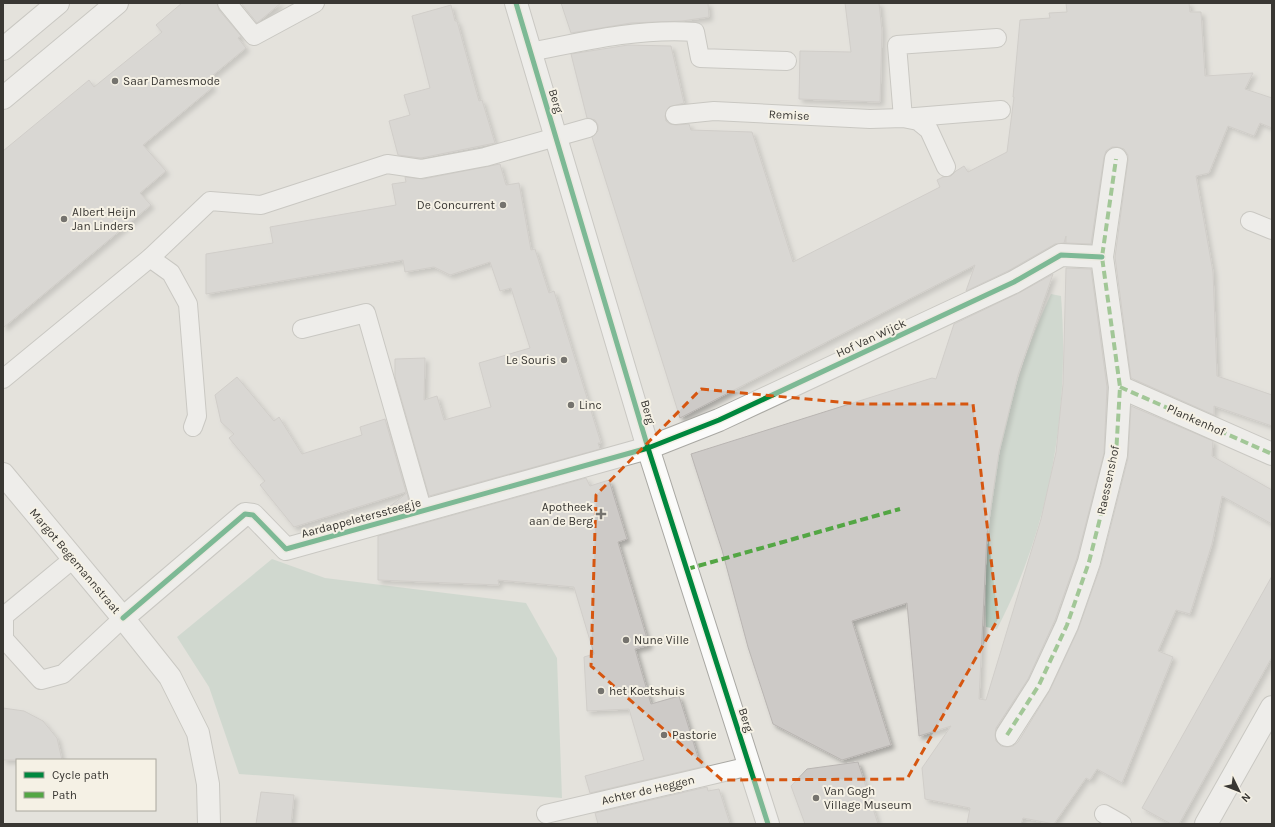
<svg xmlns="http://www.w3.org/2000/svg" width="1275" height="827" font-family="Karla,sans-serif">
<style>
.green{fill:#b9cdbf}
.building{fill:#cdcac7;stroke:#b9b5b2;filter:url(#shadow)}
.lines{fill:none;stroke-linecap:round;stroke-linejoin:round}
.service-casing{stroke:#a9a8a3;stroke-width:20}
.minor-casing{stroke:#a9a8a3;stroke-width:24}
.tertiary-casing{stroke:#a9a8a3;stroke-width:24}
.service{stroke:#fbfbfa;stroke-width:18}
.minor{stroke:#fbfbfa;stroke-width:22}
.tertiary{stroke:#fbfbfa;stroke-width:22}
.quiet{stroke:#53a644;stroke-width:4;stroke-dasharray:8 4;stroke-linecap:butt}
.cycleway-casing{stroke:#f5f1e5;stroke-width:8}
.cycleway{stroke:#00873e;stroke-width:5}
.marked{fill:none;stroke:#d65610;stroke-width:3;stroke-dasharray:8 5;stroke-linejoin:round}
.poi-dot{fill:#75736e;stroke:#f5f1e5;stroke-width:1.5}
.labels{text-anchor:middle;dominant-baseline:central;stroke-width:4;stroke-linejoin:round;paint-order:stroke}
.poi-label{font-size:12px;fill:#393733;stroke:#f5f1e5;text-anchor:start}
.street-label{font-size:12px;fill:#393733;stroke:#f5f1e5}
</style>
<defs>
<filter id="shadow"><feDropShadow dx="3.5" dy="3.5" stdDeviation="2" flood-color="#0004"/></filter>
</defs>
<rect width="100%" height="100%" fill="#e4e2dc"/>
<!-- green -->
<g class="green">
<path d="M 1051,294 L 1061,296 C 1070,411 1050,527 997,629 L 986,627 C 983,510 1001,401 1051,294 Z"/>
<path d="M 272,559 L 325,578 L 526,603 L 557,658 L 562,798 L 239,774 L 209,687 L 177,637 Z"/>
</g>
<!-- building -->
<g class="building">
<path d="M 182,3 L 217,3 L 219,10 L 241,36 L 238,38 L 246,48 L 207,80 L 213,87 L 143,145 L 166,171 L 140,193 L 151,205 L 3,328 L 3,151 L 89,80 L 94,87 L 162,32 L 156,25 Z"/>
<path d="M 241,3 L 281,3 L 257,23 Z"/>
<path d="M 561,3 L 708,3 L 709,17 L 682,21 L 631,23 L 571,33 Z"/>
<path d="M 845,3 L 879,3 L 882,31 L 880,102 L 799,99 L 800,51 L 851,52 Z"/>
<path d="M 1066,3 L 1189,3 L 1190,12 L 1201,12 L 1205,76 L 1253,73 L 1245,89 L 1272,98 L 1272,128 L 1260,123 L 1254,136 L 1228,126 L 1209,173 L 1196,176 L 1213,272 L 1217,376 L 1272,395 L 1272,426 L 1214,406 L 1214,415 L 1131,378 L 1115,257 L 1128,160 L 1128,155 L 1124,149 L 1117,147 L 1112,147 L 1106,151 L 1104,157 L 1091,244 L 1066,243 L 1066,236 L 1064,243 L 1055,244 L 1008,271 L 966,291 L 975,265 L 680,418 L 592,137 L 598,131 L 598,125 L 595,120 L 587,118 L 571,54 L 628,45 L 671,46 L 684,103 L 669,107 L 665,116 L 666,121 L 670,124 L 676,125 L 689,124 L 691,130 L 752,132 L 793,262 L 940,187 L 937,180 L 943,177 L 951,176 L 956,171 L 964,166 L 968,172 L 1007,152 L 1014,97 L 1013,97 L 1020,20 L 1050,18 L 1049,13 L 1067,12 Z"/>
<path d="M 451,5 L 455,21 L 457,21 L 479,101 L 482,100 L 495,143 L 421,158 L 398,155 L 389,121 L 410,115 L 404,95 L 430,88 L 412,16 Z"/>
<path d="M 500,164 L 506,185 L 519,183 L 531,250 L 535,249 L 549,293 L 554,291 L 601,443 L 598,443 L 600,449 L 429,496 L 395,377 L 395,359 L 425,358 L 424,400 L 437,396 L 444,420 L 491,407 L 479,363 L 530,348 L 511,288 L 500,291 L 490,262 L 450,275 L 434,267 L 405,272 L 403,260 L 206,294 L 206,254 L 273,243 L 270,227 L 396,205 L 392,184 L 406,182 L 405,177 L 423,179 Z"/>
<path d="M 1066,268 L 1091,269 L 1107,387 L 1104,453 L 1077,558 L 1055,620 L 1028,679 L 996,728 L 995,735 L 996,741 L 1001,746 L 1007,747 L 1013,746 L 1018,742 L 1050,690 L 1078,630 L 1101,565 L 1128,458 L 1131,406 L 1213,441 L 1212,456 L 1272,490 L 1272,524 L 1222,496 L 1212,544 L 1190,614 L 1176,610 L 1158,651 L 1173,657 L 1122,783 L 1097,769 L 1090,780 L 1086,778 L 1054,824 L 1023,818 L 1021,824 L 967,824 L 970,808 L 925,799 L 922,768 L 951,726 L 919,736 L 907,603 L 852,621 L 891,745 L 842,760 L 773,724 L 748,647 L 722,550 L 691,454 L 932,378 L 936,379 L 954,324 L 1019,293 L 1053,274 L 1018,375 L 999,452 L 987,534 L 979,699 L 986,700 L 1041,519 L 1056,452 L 1063,384 Z"/>
<path d="M 237,377 L 274,421 L 279,417 L 302,454 L 362,435 L 360,427 L 385,419 L 406,492 L 294,527 L 260,485 L 265,481 L 229,438 L 234,434 L 221,422 L 215,395 Z"/>
<path d="M 586,478 L 590,486 L 609,480 L 627,539 L 618,542 L 649,645 L 635,649 L 651,704 L 679,696 L 701,767 L 590,793 L 585,776 L 644,760 L 629,709 L 587,711 L 584,657 L 594,654 L 574,587 L 498,580 L 499,585 L 378,580 L 378,536 Z"/>
<path d="M 407,493 L 409,502 L 389,507 Z"/>
<path d="M 1272,576 L 1272,657 L 1179,824 L 1171,824 L 1142,808 Z"/>
<path d="M 3,708 L 24,711 L 43,721 L 57,738 L 62,760 L 3,760 Z"/>
<path d="M 858,762 L 878,824 L 805,824 L 791,786 L 807,769 Z"/>
<path d="M 707,787 L 708,791 L 719,789 L 730,824 L 598,824 L 595,813 Z"/>
<path d="M 261,792 L 294,795 L 291,824 L 256,824 Z"/>
</g>
<g class="lines">
<!-- service casing -->
<g class="service-casing">
<g id="service">
<path d="M 227,3 L 254,36 L 315,3"/>
<path d="M 997,38 L 897,45 L 903,118 L 1001,110"/>
<path d="M 531,52 C 585,41 639,28 695,32 L 700,58 L 787,61"/>
<path d="M 675,115 L 714,111 L 870,119 L 903,118 L 918,121 L 929,130 L 946,167"/>
<path d="M 1250,221 L 1272,230"/>
<path d="M 150,258 L 171,273 L 188,304 L 197,416 L 193,427"/>
<path d="M 302,329 L 366,313 L 423,512"/>
<path d="M 3,379 L 150,258 L 210,201 L 261,205 L 387,164 L 421,169 L 485,157 L 588,128"/>
<path d="M 73,559 L 4,616 L 4,639 L 41,680 L 63,674 L 123,618"/>
<path d="M 546,814 L 750,766"/>
<path d="M 1104,814 L 1122,824"/>
</g>
</g>
<!-- minor casing -->
<g class="minor-casing">
<g id="minor">
<path d="M 1120,387 L 1272,454"/>
<path d="M 3,474 L 123,618 L 170,677 L 198,733 L 208,784 L 209,824"/>
<path d="M 123,618 L 245,514 L 253,515 L 286,549 L 648,448 L 719,420 L 1014,282 L 1061,255 L 1102,257"/>
<path d="M 1007,735 L 1039,685 L 1067,625 L 1089,562 L 1116,455 L 1120,387 L 1102,257 L 1116,159"/>
<path d="M 1206,824 L 1272,707"/>
</g>
</g>
<!-- tertiary casing -->
<g class="tertiary-casing">
<g id="tertiary">
<path d="M 516,3 L 648,448 L 768,824"/>
<path d="M 3,49 L 58,3"/>
<path d="M 3,98 L 117,3"/>
</g>
</g>
<!-- service -->
<use href="#service" class="service"/>
<!-- minor -->
<use href="#minor" class="minor"/>
<!-- tertiary -->
<use href="#tertiary" class="tertiary"/>
<!-- quiet -->
<g class="quiet">
<path d="M 1120,387 L 1272,454"/>
<path d="M 687,569 L 900,509"/>
<path d="M 1007,735 L 1039,685 L 1067,625 L 1089,562 L 1116,455 L 1120,387 L 1102,257 L 1116,159"/>
</g>
<!-- cycleway casing -->
<g class="cycleway-casing">
<g id="cycleway">
<path d="M 516,3 L 648,448 L 768,824"/>
<path d="M 123,618 L 245,514 L 253,515 L 286,549 L 648,448 L 719,420 L 1014,282 L 1061,255 L 1102,257"/>
</g>
</g>
<!-- cycleway -->
<use href="#cycleway" class="cycleway"/>
</g>
<!-- marked area -->
<path d="M0 0H1275V827H0ZM 701,389 L 859,404 L 973,404 L 998,619 L 907,779 L 722,780 L 591,666 L 596,495 Z" fill="#e4e2dc" fill-opacity=".55" fill-rule="evenodd"/>
<path class="marked" d="M 701,389 L 859,404 L 973,404 L 998,619 L 907,779 L 722,780 L 591,666 L 596,495 Z"/>
<!-- markers -->
<g class="poi-dot">
<circle cx="115" cy="81" r="4"/>
<circle cx="503" cy="205" r="4"/>
<circle cx="64" cy="219" r="4"/>
<circle cx="564" cy="360" r="4"/>
<circle cx="571" cy="405" r="4"/>
<path d="M599 508h4v4h4v4h-4v4h-4v-4h-4v-4h4z"/>
<circle cx="626" cy="640" r="4"/>
<circle cx="601" cy="691" r="4"/>
<circle cx="664" cy="735" r="4"/>
<circle cx="816" cy="798" r="4"/>
</g>
<g class="labels">
<!-- poi labels -->
<g class="poi-label">
<text x="123" y="81">Saar Damesmode</text>
<text x="495" y="205" text-anchor="end">De Concurrent</text>
<text x="72" y="212">Albert Heijn<tspan x="72" dy="14">Jan Linders</tspan></text>
<text x="556" y="360" text-anchor="end">Le Souris</text>
<text x="579" y="405">Linc</text>
<text x="593" y="507" text-anchor="end">Apotheek<tspan x="593" dy="14">aan de Berg</tspan></text>
<text x="634" y="640">Nune Ville</text>
<text x="609" y="691">het Koetshuis</text>
<text x="672" y="735">Pastorie</text>
<text x="824" y="791">Van Gogh<tspan x="824" dy="14">Village Museum</tspan></text>
</g>
<!-- street labels -->
<g class="street-label">
<text transform="translate(556 101) rotate(73)">Berg</text>
<text transform="translate(789 115) rotate(3)">Remise</text>
<text transform="translate(871 338) rotate(-25)">Hof Van Wijck</text>
<text transform="translate(648 412) rotate(74)">Berg</text>
<text transform="translate(1196 420) rotate(24)">Plankenhof</text>
<text transform="translate(1108 480) rotate(-78)">Raessenshof</text>
<text transform="translate(361 518) rotate(-15)">Aardappeleterssteegje</text>
<text transform="translate(75 561) rotate(50)">Margot Begemannstraat</text>
<text transform="translate(746 720) rotate(72)">Berg</text>
<text transform="translate(648 790) rotate(-13)">Achter de Heggen</text>
</g>
</g>
<!-- border -->
<rect width="1275" height="827" fill="none" stroke="#393733" stroke-width="8"/>
<!-- legend -->
<rect x="16" y="759" width="140" height="52" fill="#f5f1e5" stroke="#aaa79e"/>
<rect x="24" y="772" width="20" height="6" fill="#00873e" stroke="#aaa79e"/>
<text x="52" y="779" font-size="12" fill="#393733">Cycle path</text>
<rect x="24" y="792" width="20" height="6" fill="#53a644" stroke="#aaa79e"/>
<text x="52" y="799" font-size="12" fill="#393733">Path</text>
<!-- north arrow -->
<g transform="translate(1239 791) rotate(133)" stroke="#f5f1e5" stroke-width="3" paint-order="stroke">
<path d="M0-3L7 15L0 10L-7 15Z" fill="#393733"/>
<text y="-6" font-size="11" font-weight="bold" text-anchor="middle" fill="#393733">N</text>
</g>
</svg>
